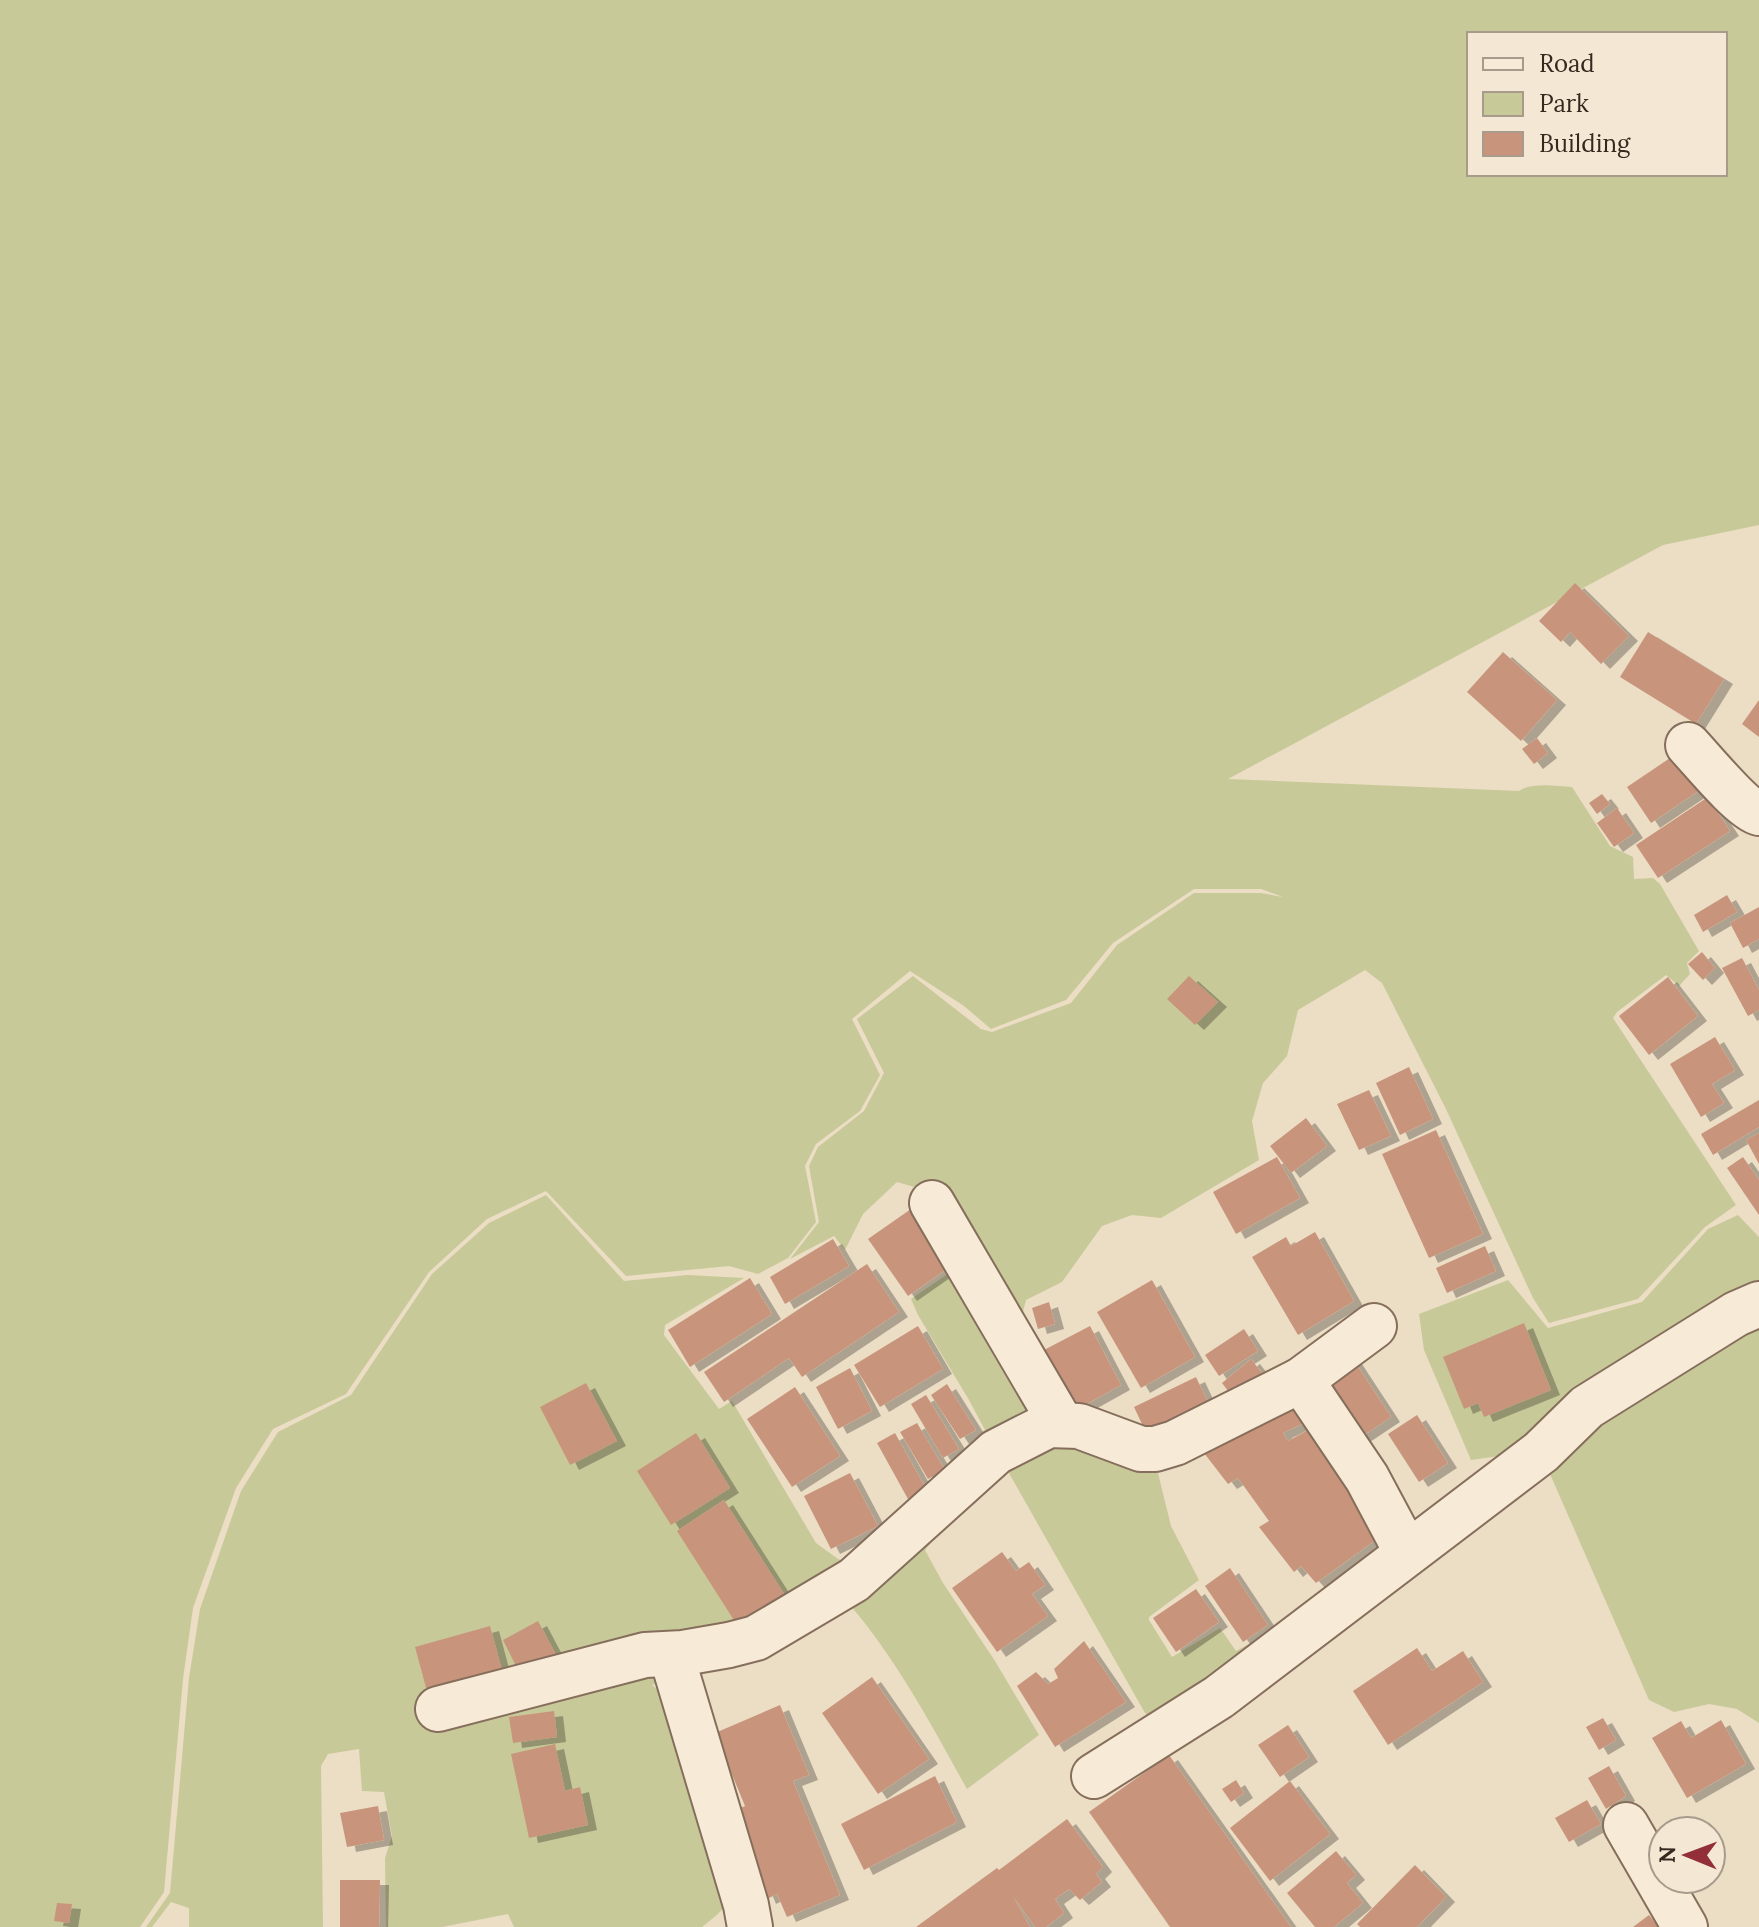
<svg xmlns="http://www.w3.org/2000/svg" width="1759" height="1927" font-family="Lora,serif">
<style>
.green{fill:#c8c999;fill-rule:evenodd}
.building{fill:#c8957c;filter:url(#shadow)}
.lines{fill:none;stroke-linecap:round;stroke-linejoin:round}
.minor-casing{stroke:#866e5c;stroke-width:48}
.minor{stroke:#f7ebd7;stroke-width:44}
</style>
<defs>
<filter id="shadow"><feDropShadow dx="9" dy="5" stdDeviation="0" flood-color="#0004"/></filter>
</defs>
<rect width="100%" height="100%" fill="#ecddc5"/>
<!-- green -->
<g class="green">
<path d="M 0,0 L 1759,0 L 1759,525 L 1663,545 L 1228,779 L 1519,791 C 1532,782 1556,786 1572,787 L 1610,846 L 1633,857 L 1634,879 L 1653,878 L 1660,884 L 1699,951 L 1687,963 L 1690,974 L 1679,986 L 1666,975 L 1617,1012 L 1613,1018 L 1736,1205 L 1705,1227 L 1638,1299 L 1549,1323 L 1533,1298 L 1445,1107 L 1382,983 L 1365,970 L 1298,1010 L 1287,1056 L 1263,1083 L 1252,1121 L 1259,1160 L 1161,1218 L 1132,1215 L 1102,1226 L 1062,1282 L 1026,1300 L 1022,1315 L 1056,1389 L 1128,1454 L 1158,1473 L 1171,1526 L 1199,1580 L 1149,1617 L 1149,1620 L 1172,1657 L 1220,1628 L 1236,1651 L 1267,1634 L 1159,1723 L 1145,1713 L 993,1445 L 969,1400 L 918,1315 L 911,1299 L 962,1264 L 925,1190 L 897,1182 L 863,1214 L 845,1250 L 834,1236 L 790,1259 L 819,1222 L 809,1166 L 818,1147 L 864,1111 L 884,1073 L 857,1019 L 913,976 L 981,1029 L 992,1032 L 1071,1003 L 1117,945 L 1194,893 L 1261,893 L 1283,897 L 1261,889 L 1194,889 L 1113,943 L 1066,1000 L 991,1029 L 964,1006 L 910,971 L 852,1019 L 880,1075 L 860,1111 L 816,1144 L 805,1166 L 816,1222 L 788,1258 L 758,1274 L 729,1266 L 626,1276 L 546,1191 L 487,1219 L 429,1272 L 346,1394 L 273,1429 L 236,1488 L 193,1608 L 183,1679 L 164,1892 L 140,1927 L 0,1927 ZM 1469,34 L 1725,34 L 1725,174 L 1469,174 Z"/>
<path d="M 546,1195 L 624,1281 L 688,1275 L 744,1278 L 665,1325 L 664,1335 L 719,1409 L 732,1401 L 816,1543 L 838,1559 L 859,1566 L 960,1508 L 925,1550 L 943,1583 L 995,1661 L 1039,1735 L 967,1789 C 932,1726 897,1660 850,1605 L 714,1666 L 652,1685 L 675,1703 L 733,1897 L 718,1914 L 702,1927 L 514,1927 L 508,1914 L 442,1927 L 386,1927 L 385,1858 L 392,1836 L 384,1792 L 362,1791 L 359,1749 L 328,1754 L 321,1766 L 323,1927 L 189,1927 L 189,1908 L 171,1902 L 152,1927 L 146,1927 L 170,1893 L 189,1678 L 200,1609 L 241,1491 L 278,1432 L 351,1395 L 432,1274 L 489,1223 Z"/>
<path d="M 1738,1215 L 1759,1237 L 1759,1723 L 1737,1709 L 1709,1704 L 1674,1712 L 1649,1700 L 1550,1474 L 1520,1453 L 1471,1460 L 1424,1350 L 1419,1314 L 1508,1280 L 1548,1328 L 1642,1302 L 1708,1229 Z"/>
</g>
<!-- building -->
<g class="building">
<path d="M 1575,583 L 1629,636 L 1601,664 L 1570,632 L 1561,642 L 1539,621 Z"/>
<path d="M 1648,632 L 1724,679 L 1696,724 L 1620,677 Z"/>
<path d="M 1503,652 L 1557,700 L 1521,741 L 1467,692 Z"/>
<path d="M 1759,700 L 1759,737 L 1742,724 Z"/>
<path d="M 1537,738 L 1548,753 L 1534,764 L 1522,749 Z"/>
<path d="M 1676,754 L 1700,790 L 1651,823 L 1627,787 Z"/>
<path d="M 1602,794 L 1610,804 L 1597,814 L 1589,803 Z"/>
<path d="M 1708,797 L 1730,831 L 1658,878 L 1636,845 Z"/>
<path d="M 1617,808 L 1634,833 L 1614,847 L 1597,823 Z"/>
<path d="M 1727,895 L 1737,912 L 1703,932 L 1694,915 Z"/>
<path d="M 1759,907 L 1759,939 L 1743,948 L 1730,923 Z"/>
<path d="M 1702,952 L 1715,968 L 1703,980 L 1688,964 Z"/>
<path d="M 1742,958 L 1759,990 L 1759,1010 L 1748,1016 L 1722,968 Z"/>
<path d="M 1189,976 L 1218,1002 L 1195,1025 L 1167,999 Z"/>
<path d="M 1668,977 L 1698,1016 L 1649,1055 L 1619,1016 Z"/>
<path d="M 1715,1037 L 1735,1070 L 1712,1084 L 1724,1103 L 1701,1117 L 1670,1064 Z"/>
<path d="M 1409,1067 L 1433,1119 L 1400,1135 L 1376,1083 Z"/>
<path d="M 1369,1090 L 1391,1136 L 1359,1150 L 1337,1104 Z"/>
<path d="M 1759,1100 L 1759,1127 L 1713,1155 L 1701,1134 Z"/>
<path d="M 1306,1118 L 1327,1146 L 1291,1173 L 1270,1146 Z"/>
<path d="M 1436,1130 L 1483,1234 L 1429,1258 L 1382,1154 Z"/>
<path d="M 1759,1133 L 1759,1164 L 1746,1140 Z"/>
<path d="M 1277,1157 L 1300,1198 L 1236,1234 L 1213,1192 Z"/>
<path d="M 1743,1157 L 1759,1180 L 1759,1215 L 1727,1168 Z"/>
<path d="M 921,1202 L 961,1259 L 908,1296 L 868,1239 Z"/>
<path d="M 1315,1232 L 1354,1301 L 1298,1335 L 1252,1257 L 1286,1237 L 1291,1246 Z"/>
<path d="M 833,1239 L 849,1266 L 785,1304 L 770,1277 Z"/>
<path d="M 1485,1246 L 1496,1271 L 1447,1293 L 1436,1268 Z"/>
<path d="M 867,1264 L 899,1312 L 802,1377 L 789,1358 L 724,1402 L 704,1372 Z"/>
<path d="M 750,1278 L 772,1314 L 690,1367 L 668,1330 Z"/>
<path d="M 1152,1280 L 1195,1357 L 1141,1388 L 1097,1312 Z"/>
<path d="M 1049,1302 L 1055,1324 L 1038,1329 L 1032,1308 Z"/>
<path d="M 1524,1323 L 1551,1390 L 1484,1417 L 1478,1403 L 1464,1409 L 1443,1357 Z"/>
<path d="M 918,1326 L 943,1369 L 880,1407 L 854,1365 Z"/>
<path d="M 1090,1326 L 1121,1385 L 1076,1410 L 1044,1350 Z"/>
<path d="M 1244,1329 L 1258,1351 L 1219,1376 L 1205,1355 Z"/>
<path d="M 1351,1356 L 1391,1417 L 1361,1437 L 1321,1376 Z"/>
<path d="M 1251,1359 L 1268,1381 L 1238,1404 L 1222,1383 Z"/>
<path d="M 850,1368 L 872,1411 L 838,1429 L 816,1387 Z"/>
<path d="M 1196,1377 L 1213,1413 L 1151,1443 L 1134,1407 Z"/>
<path d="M 586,1383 L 617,1441 L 570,1465 L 540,1407 Z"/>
<path d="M 947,1384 L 976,1430 L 960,1439 L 931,1395 Z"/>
<path d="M 795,1387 L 840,1456 L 792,1487 L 747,1419 Z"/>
<path d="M 926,1395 L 959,1449 L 943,1458 L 911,1404 Z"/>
<path d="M 1289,1397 L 1304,1423 L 1283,1433 L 1288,1441 L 1308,1430 L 1384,1534 L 1316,1583 L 1301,1566 L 1294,1572 L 1259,1527 L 1269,1521 L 1238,1478 L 1228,1484 L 1204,1453 Z"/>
<path d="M 1417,1415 L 1448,1463 L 1419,1482 L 1388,1434 Z"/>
<path d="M 917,1423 L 945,1470 L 928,1479 L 900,1432 Z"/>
<path d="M 696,1433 L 730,1488 L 671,1525 L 637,1471 Z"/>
<path d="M 895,1433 L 926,1489 L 908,1499 L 877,1443 Z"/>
<path d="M 850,1473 L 878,1526 L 831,1549 L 804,1496 Z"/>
<path d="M 724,1500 L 793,1608 L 746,1639 L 677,1531 Z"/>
<path d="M 1002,1552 L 1016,1571 L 1029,1562 L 1045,1585 L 1032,1594 L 1048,1616 L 997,1652 L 952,1588 Z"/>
<path d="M 1230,1568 L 1268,1625 L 1243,1642 L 1205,1586 Z"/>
<path d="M 1196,1589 L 1219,1622 L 1176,1652 L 1153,1618 Z"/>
<path d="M 538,1621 L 564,1670 L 527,1688 L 503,1640 Z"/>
<path d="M 490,1626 L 508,1693 L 428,1695 L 415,1647 Z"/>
<path d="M 1084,1641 L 1126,1702 L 1055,1747 L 1017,1686 L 1036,1672 L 1048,1684 L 1058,1678 L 1054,1669 Z"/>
<path d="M 1417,1648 L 1432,1671 L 1463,1651 L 1483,1682 L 1388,1745 L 1353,1691 Z"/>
<path d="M 872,1677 L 929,1759 L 878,1794 L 822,1713 Z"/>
<path d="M 780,1705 L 809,1775 L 793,1781 L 840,1895 L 787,1917 L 777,1894 L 767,1899 L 732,1812 L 745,1806 L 715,1733 Z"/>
<path d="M 554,1711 L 557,1737 L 513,1743 L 509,1717 Z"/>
<path d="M 1603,1718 L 1616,1740 L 1599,1750 L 1586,1727 Z"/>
<path d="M 1721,1720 L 1746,1764 L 1687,1798 L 1652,1738 L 1681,1721 L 1691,1738 Z"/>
<path d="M 1288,1725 L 1309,1757 L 1280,1777 L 1258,1745 Z"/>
<path d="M 555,1744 L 565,1791 L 580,1787 L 588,1825 L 529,1838 L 511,1754 Z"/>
<path d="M 1169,1755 L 1291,1927 L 1170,1927 L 1089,1812 Z"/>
<path d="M 1609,1766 L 1626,1796 L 1606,1809 L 1588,1778 Z"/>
<path d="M 935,1776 L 957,1822 L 864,1870 L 841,1824 Z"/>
<path d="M 1236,1780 L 1244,1793 L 1231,1802 L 1222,1789 Z"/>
<path d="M 1290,1781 L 1330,1834 L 1270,1881 L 1230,1828 Z"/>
<path d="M 1587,1800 L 1601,1824 L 1569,1842 L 1555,1818 Z"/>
<path d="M 378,1806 L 384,1840 L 347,1847 L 340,1813 Z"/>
<path d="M 1067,1819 L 1103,1867 L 1096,1874 L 1102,1882 L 1080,1900 L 1069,1889 L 1055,1899 L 1064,1913 L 1046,1927 L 1035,1927 L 1013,1896 L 1030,1927 L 916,1927 L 997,1868 L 999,1870 Z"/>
<path d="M 1336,1851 L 1356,1875 L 1347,1883 L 1363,1903 L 1334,1927 L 1315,1927 L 1287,1893 Z"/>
<path d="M 1415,1865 L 1446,1897 L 1417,1927 L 1360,1927 L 1357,1924 Z"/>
<path d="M 340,1880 L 380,1880 L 379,1927 L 340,1927 Z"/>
<path d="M 57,1903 L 72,1904 L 69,1923 L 54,1921 Z"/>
<path d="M 1649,1915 L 1659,1927 L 1633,1927 Z"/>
</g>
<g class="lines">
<!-- minor casing -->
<g class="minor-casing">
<g id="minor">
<path d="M 1688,745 C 1703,761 1742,809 1759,813"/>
<path d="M 932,1203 L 1062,1425"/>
<path d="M 1301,1380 L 1367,1478 L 1407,1553"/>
<path d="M 671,1654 L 746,1905 L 750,1927"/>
<path d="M 438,1709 L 645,1655 L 683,1653 L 729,1645 L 756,1638 L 854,1580 L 996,1452 L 1049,1425 L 1079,1426 L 1141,1449 L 1155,1449 L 1175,1443 L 1301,1380 L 1374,1326"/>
<path d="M 1094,1776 L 1219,1697 L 1541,1452 L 1587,1407 L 1736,1314 L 1759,1304"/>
<path d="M 1626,1825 L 1685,1927"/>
</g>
</g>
<!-- minor -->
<use href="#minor" class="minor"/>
</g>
<!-- legend -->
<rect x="1467" y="32" width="260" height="144" fill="#f4e8d4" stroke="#a89b8c" stroke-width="2"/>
<rect x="1483" y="58" width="40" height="12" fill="#f7ebd7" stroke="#a89b8c" stroke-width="2"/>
<text x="1539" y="72" font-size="24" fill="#36281f">Road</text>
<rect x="1483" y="92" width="40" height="24" fill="#c8c999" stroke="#a89b8c" stroke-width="2"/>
<text x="1539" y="112" font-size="24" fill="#36281f">Park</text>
<rect x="1483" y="132" width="40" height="24" fill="#c8957c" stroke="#a89b8c" stroke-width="2"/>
<text x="1539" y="152" font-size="24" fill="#36281f">Building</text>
<!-- north arrow -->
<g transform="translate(1687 1855) rotate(271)"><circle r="38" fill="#f4e8d4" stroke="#a89b8c" stroke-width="2"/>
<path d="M0-6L14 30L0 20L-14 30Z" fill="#922f39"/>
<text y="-12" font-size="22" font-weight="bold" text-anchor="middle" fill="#36281f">N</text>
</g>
</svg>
